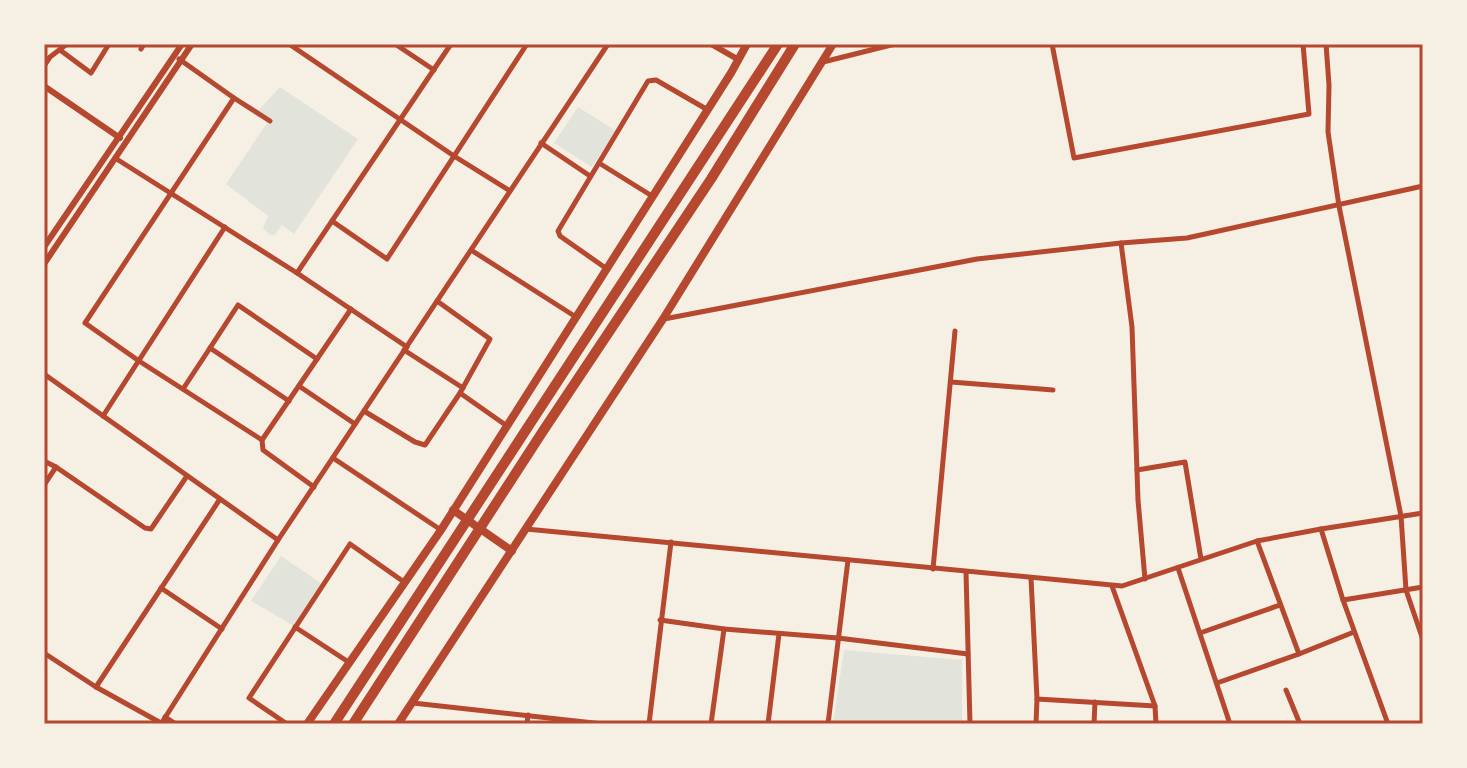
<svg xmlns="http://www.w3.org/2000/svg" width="1467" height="768" font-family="'Roboto Condensed',sans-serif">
<rect width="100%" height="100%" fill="#f6efe4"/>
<g fill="#e2e4dc">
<path d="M280,87l78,52 -64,95 -12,-9 -7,10h-5l-7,-7 5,-12 -42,-32 41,-61 -9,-12z"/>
<path d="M578,107l38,24 -24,36 -38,-24z"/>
<path d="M281,556l41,28 -28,42 -43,-25z"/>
<path d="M844,650l118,10v64h-129z"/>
</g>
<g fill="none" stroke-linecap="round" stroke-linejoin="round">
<g stroke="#b5482f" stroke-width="5">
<path d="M289,44l165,112 56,35"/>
<path d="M395,44l39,26"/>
<path d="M1052,44l22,114 235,-44 -6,-70"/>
<path d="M1326,44l3,41 -1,47 11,74 62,310 5,74 17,50"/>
<path d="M141,49l3,-5"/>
<path d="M60,50l31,23 18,-29"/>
<path d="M179,59l55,39 -149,225 54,38 123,79 89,-131"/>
<path d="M823,62l72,-18"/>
<path d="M44,66l6,-9 17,-13"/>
<path d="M234,98l36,23"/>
<path d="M541,143l49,33"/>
<path d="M115,158l182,115 154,-229"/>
<path d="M599,163l53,33"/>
<path d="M332,221l55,38 140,-215"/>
<path d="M1121,243l11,84 6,173 7,79"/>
<path d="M471,250l105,67"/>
<path d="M607,269l-47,-33 -2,-5 90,-150 8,-1 52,30"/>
<path d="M297,273l110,74"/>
<path d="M664,319l313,-60 144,-16 66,-5 236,-52"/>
<path d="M404,350l59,38"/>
<path d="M44,374l234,166"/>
<path d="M951,382l102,8"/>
<path d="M299,386l56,38"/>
<path d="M183,389l27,-41"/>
<path d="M460,393l47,33"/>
<path d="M289,401l-79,-53 28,-43 79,54"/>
<path d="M364,411l51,31 10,3 35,-52 30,-54 -53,-38"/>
<path d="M103,416l122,-189"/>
<path d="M262,440l1,10 51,37"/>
<path d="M333,458l108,72"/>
<path d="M44,461l12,6 89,61 6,1 36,-53"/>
<path d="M1137,470l48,-8 16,97"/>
<path d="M44,485l12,-18"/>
<path d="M526,529l596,57 135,-45 64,-12 102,-16"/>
<path d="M1321,529l22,71 45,124"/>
<path d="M1257,541l42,113"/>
<path d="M1178,568l52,156"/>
<path d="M933,569l22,-238"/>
<path d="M966,572l4,152"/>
<path d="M1031,578l6,121 -1,25"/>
<path d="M1112,586l43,120 1,18"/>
<path d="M161,588l61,41"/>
<path d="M1343,600l80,-13"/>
<path d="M660,620l64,9 114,9 130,16"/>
<path d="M295,627l55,36"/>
<path d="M1200,633l80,-28"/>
<path d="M44,653l52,34 124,-188"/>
<path d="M1217,683l82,-29 55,-22"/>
<path d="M96,687l65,36"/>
<path d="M1286,690l14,34"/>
<path d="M1037,699l118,7"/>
<path d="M413,703l190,21"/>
<path d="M165,717l11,7"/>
<path d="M161,724l117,-184 330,-496"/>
<path d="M287,724l-38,-26 101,-154 54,38"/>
<path d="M527,724l1,-9"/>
<path d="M649,724l22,-182"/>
<path d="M711,724l13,-95"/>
<path d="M768,724l11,-90"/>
<path d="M828,724l20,-164"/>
<path d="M1094,724l1,-22"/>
</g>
<g stroke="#b5482f" stroke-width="6">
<path d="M711,44l28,16"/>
<path d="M44,86l76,52"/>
<path d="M44,247l138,-203"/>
<path d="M44,264l148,-220"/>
</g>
<g stroke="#b5482f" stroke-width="8">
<path d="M453,510l59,41"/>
<path d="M307,724l134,-194 290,-457 16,-29"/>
<path d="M398,724l265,-405 170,-275"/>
</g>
<g stroke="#b5482f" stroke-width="10">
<path d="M334,724l444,-680"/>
<path d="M353,724l190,-293 168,-252 84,-135"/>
</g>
</g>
<rect width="1467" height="768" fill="none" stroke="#f6efe4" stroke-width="92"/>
<rect x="46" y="46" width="1375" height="676" fill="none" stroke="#b5482f" stroke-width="3"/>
</svg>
